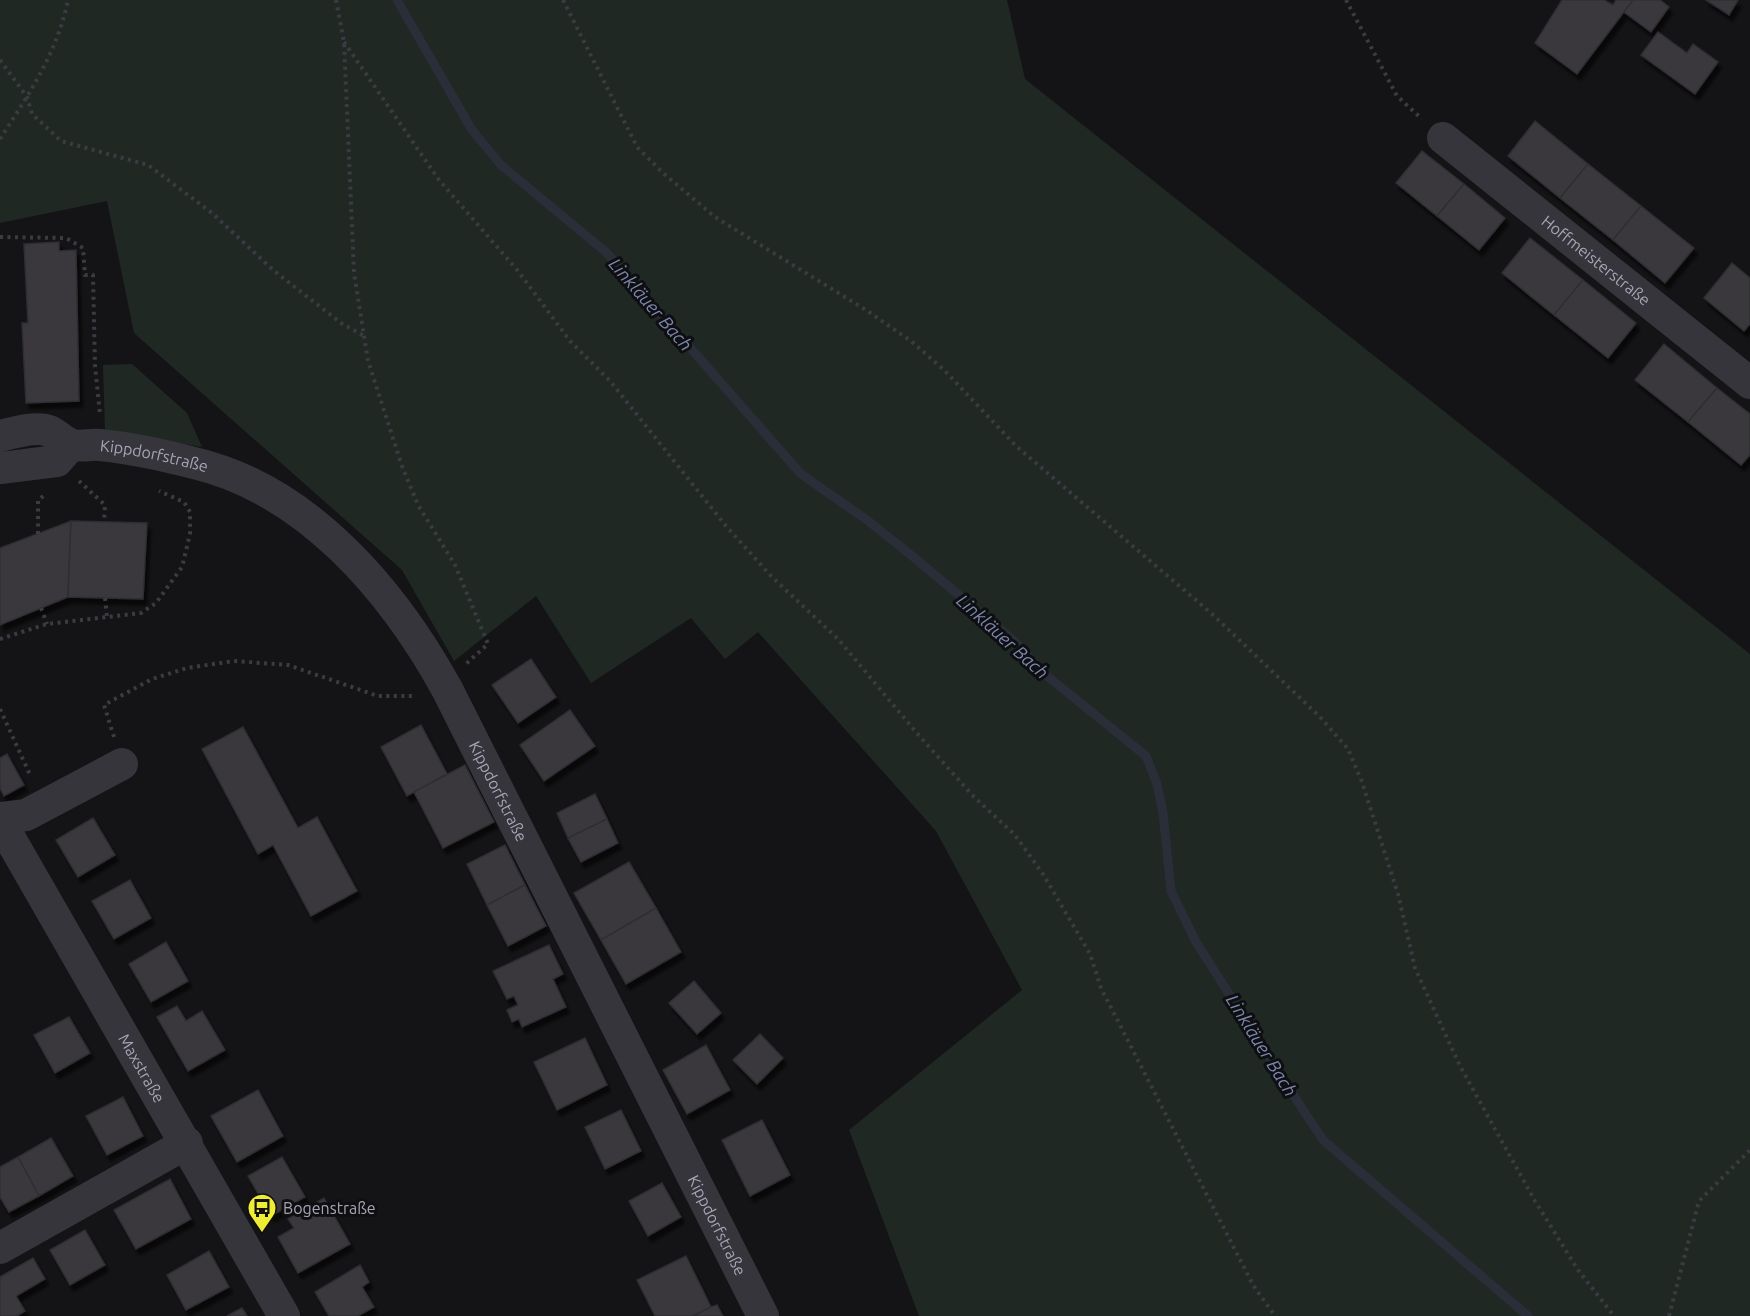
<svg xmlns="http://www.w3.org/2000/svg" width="1750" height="1316" font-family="Ubuntu,sans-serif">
<defs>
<filter id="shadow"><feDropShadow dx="3.5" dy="6" stdDeviation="1.5" flood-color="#0009"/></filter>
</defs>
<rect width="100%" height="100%" fill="#141416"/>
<g fill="#202824">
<path d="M0,0h1007l18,79 725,575v662h-831l-70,-186 173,-140 -86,-159 -178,-199 -33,27 -34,-41 -100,65 -55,-87 -82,65 -52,-91 -268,-237 -27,-132 -107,22z"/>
<path d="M132,364l55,49 15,34 -97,-17 -2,-65z"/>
</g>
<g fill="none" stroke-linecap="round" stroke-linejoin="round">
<path stroke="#2a2e39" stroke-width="9" d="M397,0l75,130 29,35 106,88 194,221 66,46 44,35 103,86 33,35 99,80 11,28 6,29 8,78 25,51 111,174 17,25 204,175"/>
</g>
<g fill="#3a393e" stroke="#2f2e32" stroke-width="1.5" filter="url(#shadow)">
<path d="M1562,0h42l9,5 3,-5h17l-56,74 -42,-31z"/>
<path d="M1633,0h27l9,7 -18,25 -27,-20z"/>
<path d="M1706,0h32l-9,15z"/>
<path d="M1658,32l29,21 6,-9 25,18 -23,32 -54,-39z"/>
<path d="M1535,121l53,43 -28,34 -52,-42z"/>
<path d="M1422,151l42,33 -27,32 -41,-33z"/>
<path d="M1588,164l53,42 -28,34 -53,-42z"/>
<path d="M1464,184l41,34 -26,32 -42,-34z"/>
<path d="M1641,206l53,42 -29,35 -52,-43z"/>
<path d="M1530,238l53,42 -29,35 -52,-42z"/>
<path d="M59,242v9l17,-1 3,151 -53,2 -4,-80h6l-4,-79z"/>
<path d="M1732,263l18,15v46l-6,7 -40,-33z"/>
<path d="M1583,280l53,43 -28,35 -54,-43z"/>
<path d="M1664,344l53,44 -29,34 -53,-42z"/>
<path d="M1717,388l33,26v41l-9,10 -53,-43z"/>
<path d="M71,521l-3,76 -68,28v-77z"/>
<path d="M71,521l76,2 -4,76 -75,-2z"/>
<path d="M531,659l25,38 -38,26 -26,-38z"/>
<path d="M570,710l25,36 -51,35 -24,-36z"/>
<path d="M421,725l26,49 -40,22 -26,-49z"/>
<path d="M243,727l55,101 19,-11 40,74 -46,25 -38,-71 -15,9 -56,-105z"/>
<path d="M7,754l17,31 -20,11 -4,-8v-30z"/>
<path d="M465,765l29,57 -51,26 -29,-56z"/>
<path d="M595,794l12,25 -39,19 -11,-25z"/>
<path d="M93,818l22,37 -37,22 -22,-37z"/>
<path d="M607,819l11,24 -37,19 -13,-24z"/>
<path d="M505,845l20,40 -38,20 -20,-41z"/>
<path d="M629,862l27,46 -55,32 -27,-47z"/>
<path d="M130,880l21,38 -37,21 -22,-38z"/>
<path d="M525,885l21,41 -38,20 -21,-41z"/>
<path d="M656,908l25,44 -55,32 -25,-44z"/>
<path d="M166,942l22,39 -37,21 -22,-38z"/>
<path d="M549,945l14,29 -10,5 13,28 -44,20 -3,-8 -7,3 -5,-12 11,-5 -4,-9 -7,3 -14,-28z"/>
<path d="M694,981l27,32 -24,21 -28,-31z"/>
<path d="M177,1006l9,15 16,-10 23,39 -37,21 -31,-54z"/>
<path d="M69,1017l21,36 -35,20 -21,-38z"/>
<path d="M760,1034l23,24 -26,26 -24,-24z"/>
<path d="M585,1038l22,47 -50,25 -23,-48z"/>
<path d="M706,1045l24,45 -43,24 -24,-44z"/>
<path d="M258,1090l25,46 -46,26 -26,-46z"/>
<path d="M123,1097l20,39 -36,19 -21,-39z"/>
<path d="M621,1110l20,41 -36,18 -20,-42z"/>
<path d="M762,1120l28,55 -40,21 -28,-56z"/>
<path d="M51,1138l22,38 -34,20 -21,-39z"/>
<path d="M18,1157l21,39 -30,16 -9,-15v-30z"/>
<path d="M282,1157l23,40 -34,19 -23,-40z"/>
<path d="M170,1179l21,40 -55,30 -22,-39z"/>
<path d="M662,1183l19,34 -33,19 -19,-35z"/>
<path d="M324,1198l26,46 -52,29 -20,-36 16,-9 -6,-9z"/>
<path d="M85,1230l20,35 -35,20 -20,-35z"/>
<path d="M209,1251l20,36 -43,23 -19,-35z"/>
<path d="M686,1256l25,51 -18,9h-38l-18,-36z"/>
<path d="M33,1258l12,21 -29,17 9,15 -8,5h-17v-39z"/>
<path d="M360,1265l9,17 -7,5 12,20 -16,9h-29l-14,-24z"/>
<path d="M717,1305l6,11h-30l18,-9z"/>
<path d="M242,1308l5,8h-20z"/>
</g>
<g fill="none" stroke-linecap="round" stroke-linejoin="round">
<g stroke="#3b3b42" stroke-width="4" stroke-dasharray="3 4.5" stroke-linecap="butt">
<path d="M336,0l8,42 10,231 14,88 34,105 16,39 37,60 33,79 -22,20"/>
<path d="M563,0l74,147 26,26 52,44 151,93 45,31 34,30 71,75 196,168 108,103 28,32 14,33 36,112 17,74 27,59 18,39 75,135 43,69 36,46"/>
<path d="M1346,0l51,96 25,23"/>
<path d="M344,42l95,138 79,91 52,70 40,40 116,145 45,50 68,64 76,91 59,66 41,38 28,39 47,80 11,34 152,297 22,31"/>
<path d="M0,60l27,37 5,17 29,27 87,24 64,48 61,57 68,53 23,13"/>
<path d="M0,139c29,-45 57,-86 68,-139"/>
<path d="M0,237l66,1 17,10 2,27h8l2,91 5,48"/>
<path d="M79,481l26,24 -1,17"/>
<path d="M38,534v-34l7,-5"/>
<path d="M105,598l2,19"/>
<path d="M41,608l6,16"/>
<path d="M0,639l47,-15 94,-11 15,-10 26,-36 8,-33v-22l-6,-10 -25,-11"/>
<path d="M0,709l31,68"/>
<path d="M114,737l-10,-32 48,-26 35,-11 47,-7 54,4 90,31h37"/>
<path d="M1669,1316l30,-115 51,-51"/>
</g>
<g stroke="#36353b" stroke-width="32">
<path id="s1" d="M1443,138l307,245"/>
<path id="s2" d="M0,436c12,-3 37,-10 49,-5 8,3 15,12 24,14 8,2 18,-1 27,0 31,3 63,10 94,18 114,27 199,128 253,226l316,627"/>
<path d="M0,468l57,-7 14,-16"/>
<path d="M0,818l26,-3 96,-51"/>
<path id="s3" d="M0,821l284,495"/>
<path d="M0,1248l187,-105"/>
</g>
</g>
<defs>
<g id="bus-pin" transform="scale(1.5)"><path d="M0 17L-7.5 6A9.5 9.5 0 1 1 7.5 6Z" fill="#eeed33" stroke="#0f0f11"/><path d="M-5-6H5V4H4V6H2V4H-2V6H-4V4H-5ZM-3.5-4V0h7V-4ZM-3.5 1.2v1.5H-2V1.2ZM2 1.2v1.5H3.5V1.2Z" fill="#111"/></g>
</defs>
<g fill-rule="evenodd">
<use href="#bus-pin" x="262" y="1208"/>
</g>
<g text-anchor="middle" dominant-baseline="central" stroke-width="6" stroke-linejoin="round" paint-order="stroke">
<g font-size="16" fill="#a6a6b6" stroke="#0f0f11">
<text stroke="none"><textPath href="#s1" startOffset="196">Hoffmeisterstraße</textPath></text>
<text stroke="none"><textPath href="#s2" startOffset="160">Kippdorfstraße</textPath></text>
<text stroke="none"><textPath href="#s2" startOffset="664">Kippdorfstraße</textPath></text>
<text stroke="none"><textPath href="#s3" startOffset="285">Maxstraße</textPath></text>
<text stroke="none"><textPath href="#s2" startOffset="1150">Kippdorfstraße</textPath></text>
</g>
<g font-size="16" fill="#a6a6b6" stroke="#0f0f11" text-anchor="start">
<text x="283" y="1208">Bogenstraße</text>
</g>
<g font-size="18" font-style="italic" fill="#7d88b0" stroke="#0f0f11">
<text transform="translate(651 304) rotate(49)">Linkläuer Bach</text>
<text transform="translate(1003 636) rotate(42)">Linkläuer Bach</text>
<text transform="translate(1262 1045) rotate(58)">Linkläuer Bach</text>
</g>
</g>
</svg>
